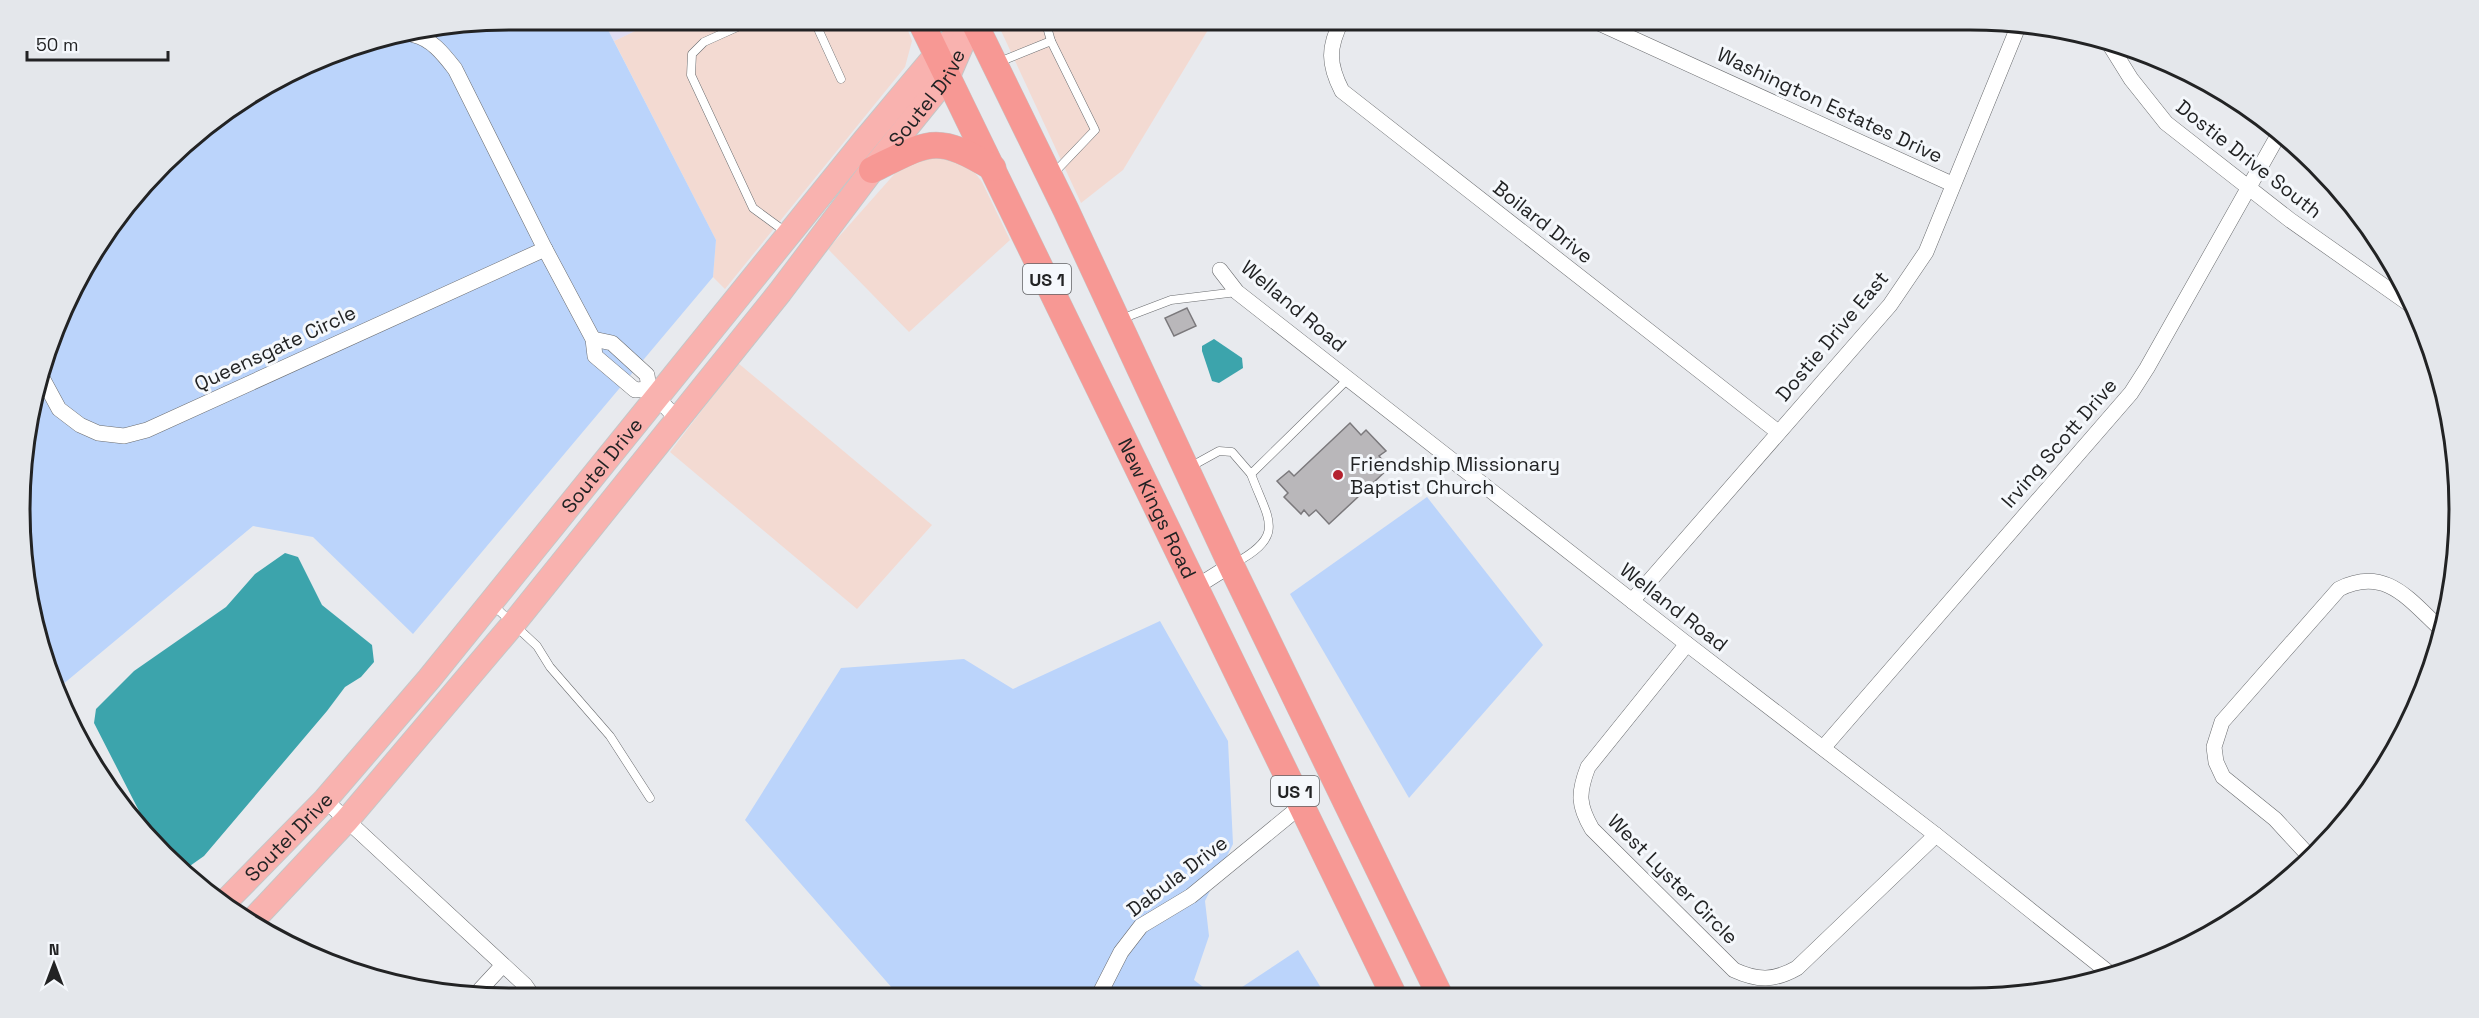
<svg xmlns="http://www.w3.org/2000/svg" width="2479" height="1018" font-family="'Space Grotesk',sans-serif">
<rect width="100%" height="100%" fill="#e8eaee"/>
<g fill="#f3dad2">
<path d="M658,20h246l8,21 -7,26 -180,222 -12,-12 3,-37 -102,-199z"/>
<path d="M996,20h218l-91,150 -42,33z"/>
<path d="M932,152l37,13 13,17 28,58 -101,92 -81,-83 70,-79z"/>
<path d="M738,363l194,162 -75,84 -187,-157z"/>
</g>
<path fill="#e1ddf3" d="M603,20h55l-44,21z"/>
<g fill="#bbd4fb">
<path d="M509,20h94l113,220 -3,37 -300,357 -100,-97 -60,-11 -191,159 -6,-9 -27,-72 -5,-159 22,-94 39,-86 102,-124 78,-56 86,-39z"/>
<path d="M1427,497l116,148 -134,153 -119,-204z"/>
<path d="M1160,621l68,120 5,103 -28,57 4,35 -15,44 22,17h-316l-155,-177 96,-152 123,-9 49,30z"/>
<path d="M1298,950l28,46 -99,1z"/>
</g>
<g fill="#3ca4ac">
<path d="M1214,339l28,19 1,10 -24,15 -7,-2 -10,-30v-5z"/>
<path d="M285,553l13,4 24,48 50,40 2,17 -13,15 -16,10 -18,24 -123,145 -17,12h-8l-21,-20 -64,-125 2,-14 38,-38 92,-64 29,-33z"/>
</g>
<g fill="#b9b7ba" stroke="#7b797c" stroke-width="1.5">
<path d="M1187,308l9,18 -22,10 -9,-18z"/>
<path d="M1350,423l11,12 5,-5 20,21 -7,5 10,12 -60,56 -13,-14 -7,6 -5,-6 -3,4 -17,-17 4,-4 -11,-12 12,-10 5,5z"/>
</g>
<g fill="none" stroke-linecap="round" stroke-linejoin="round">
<g stroke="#6a6c6f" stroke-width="9">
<g id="service">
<path d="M753,20l-49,22 -12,12 -1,21 62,133 34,25"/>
<path d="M814,20l27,59"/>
<path d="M1045,20l6,21 44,89 -42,44"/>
<path d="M999,62l52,-21"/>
<path d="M1121,319l50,-19 66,-8"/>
<path d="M1190,467l29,-16 13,1 19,22 97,-95"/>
<path d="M1235,563c52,-28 33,-43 16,-89"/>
<path d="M493,605l44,41 13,21 60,69 40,62"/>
</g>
</g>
<g stroke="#6a6c6f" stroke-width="16">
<g id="minor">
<path d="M1342,20c-14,27 -14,44 0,71l436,341"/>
<path d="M1592,20l360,164"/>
<path d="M414,35c18,4 30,20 41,34l90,180 48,90 2,17 40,34 14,-1"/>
<path d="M2108,42l23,37 35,44 124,97 125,88"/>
<path d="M1220,270l17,22 450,352 249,191 172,137"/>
<path d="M593,339l19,4 35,32 2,14 30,32"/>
<path d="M40,374l19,35 21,16 18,8 26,3 23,-6 398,-181"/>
<path d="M1196,587l35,-22"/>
<path d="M1632,601l258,-296 36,-53 92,-225"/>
<path d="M1687,644l-99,123c-10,26 -10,38 4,62l142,141c24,11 40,11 63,-2l139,-133"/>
<path d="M1823,748l308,-355 16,-25 133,-236"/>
<path d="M325,800l200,185 9,13"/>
<path d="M2310,857l-35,-38 -52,-42 -7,-15 -2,-15 8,-25 117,-133c47,-24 71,12 103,41"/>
<path d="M477,993l26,-28"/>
<path d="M1098,997l23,-45 20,-26 50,-30 111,-91"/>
</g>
</g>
<g stroke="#c6c6c6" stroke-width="26">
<g id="primary">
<path id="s1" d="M223,904l102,-104 104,-121 436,-539 72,-86 35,-34"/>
<path id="s2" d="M253,920l94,-100 167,-197 266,-331 92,-122 76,-94 20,-46"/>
</g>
</g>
<g stroke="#c6c6c6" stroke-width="27">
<g id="trunk">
<path id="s3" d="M920,20l474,976"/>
<path d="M973,20l93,190 165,355 209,431"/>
<path d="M872,170c57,-28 63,-37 121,-2"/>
</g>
</g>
<use href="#service" stroke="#fff" stroke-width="8"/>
<use href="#minor" stroke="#fff" stroke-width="15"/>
<use href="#primary" stroke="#f9b2af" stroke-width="24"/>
<use href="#trunk" stroke="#f79894" stroke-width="26"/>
</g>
<circle fill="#b4222f" stroke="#f5f8fc" stroke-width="2" cx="1338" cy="475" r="6"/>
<g text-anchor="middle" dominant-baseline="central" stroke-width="6" stroke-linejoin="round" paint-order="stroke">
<g fill="#f5f8fc" stroke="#616365" stroke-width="1.5">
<rect x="1023" y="264" width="48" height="30" rx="4.5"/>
<rect x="1271" y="776" width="48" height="30" rx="4.5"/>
</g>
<g font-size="18" font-weight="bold" fill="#222324">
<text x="1047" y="279">US 1</text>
<text x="1295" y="791">US 1</text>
</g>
<g font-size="20" fill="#222324" stroke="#f5f8fc">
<text stroke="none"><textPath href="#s2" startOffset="1064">Soutel Drive</textPath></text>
<text transform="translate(1830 105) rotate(25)">Washington Estates Drive</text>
<text transform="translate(2249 159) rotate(38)">Dostie Drive South</text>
<text transform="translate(1543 222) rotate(38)">Boilard Drive</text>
<text transform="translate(1294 306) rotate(40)">Welland Road</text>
<text transform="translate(1832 336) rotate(-50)">Dostie Drive East</text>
<text transform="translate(275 348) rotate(-25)">Queensgate Circle</text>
<text transform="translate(2059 443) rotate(-49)">Irving Scott Drive</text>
<text stroke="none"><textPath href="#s1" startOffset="580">Soutel Drive</textPath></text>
<text stroke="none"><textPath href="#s3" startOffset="543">New Kings Road</textPath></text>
<text transform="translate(1674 607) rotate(38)">Welland Road</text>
<text stroke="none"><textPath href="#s1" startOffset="94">Soutel Drive</textPath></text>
<text transform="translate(1177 876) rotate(-37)">Dabula Drive</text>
<text transform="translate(1673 879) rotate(45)">West Lyster Circle</text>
</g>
<g font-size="20" fill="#222324" stroke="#f5f8fc" text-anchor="start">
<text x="1350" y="464">Friendship Missionary<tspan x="1350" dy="23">Baptist Church</tspan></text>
</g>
</g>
<path d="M0 0H2479V1018H0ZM509 30H1970A479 479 0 0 1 2449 509V509A479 479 0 0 1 1970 988H509A479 479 0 0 1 30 509V509A479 479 0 0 1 509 30Z" fill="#e4e7eb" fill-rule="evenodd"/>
<path fill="none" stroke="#222324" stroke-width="3" d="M509 30H1970A479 479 0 0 1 2449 509V509A479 479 0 0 1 1970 988H509A479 479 0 0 1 30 509V509A479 479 0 0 1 509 30Z"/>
<g transform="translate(54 964)" stroke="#f5f8fc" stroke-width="4.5" paint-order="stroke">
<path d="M0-4.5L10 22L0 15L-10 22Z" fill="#222324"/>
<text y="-9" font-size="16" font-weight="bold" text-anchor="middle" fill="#222324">N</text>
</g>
<path d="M27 51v9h141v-9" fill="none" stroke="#222324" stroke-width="3"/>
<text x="36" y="51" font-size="18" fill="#222324" stroke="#f5f8fc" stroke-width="4.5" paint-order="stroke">50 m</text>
</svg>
